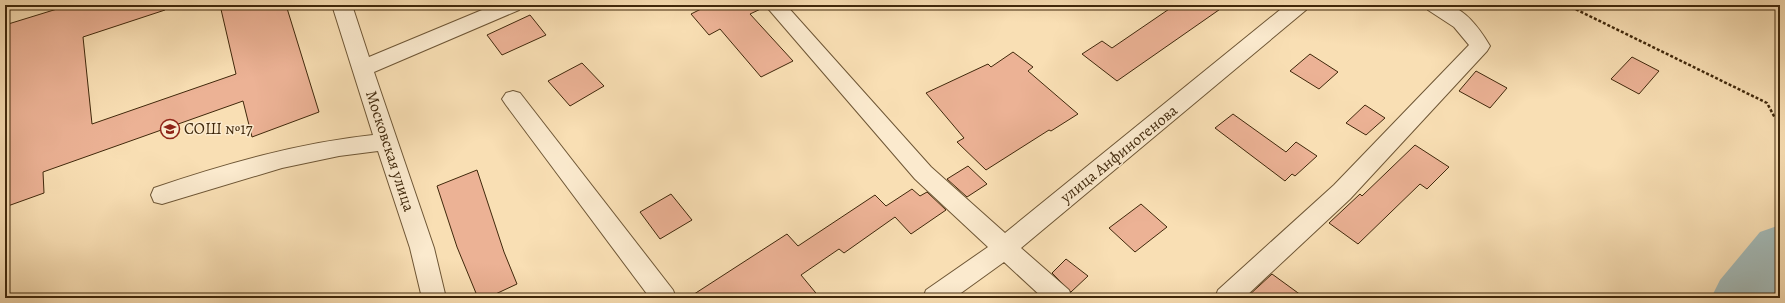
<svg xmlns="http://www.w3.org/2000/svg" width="1785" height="303" font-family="Alegreya,serif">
<rect width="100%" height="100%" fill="#f9dfb4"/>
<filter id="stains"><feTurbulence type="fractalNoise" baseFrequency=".005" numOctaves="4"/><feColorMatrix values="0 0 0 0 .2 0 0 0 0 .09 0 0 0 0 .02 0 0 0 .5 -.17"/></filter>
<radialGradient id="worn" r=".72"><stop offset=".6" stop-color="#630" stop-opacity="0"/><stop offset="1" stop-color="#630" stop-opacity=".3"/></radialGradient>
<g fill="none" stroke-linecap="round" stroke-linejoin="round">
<path fill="#a3bab8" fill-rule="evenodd" d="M1780,225v68l-4,5h-65l9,-18 40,-48z"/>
</g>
<g fill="#ecb295" stroke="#40280b">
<path d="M70,5h94l1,5 -82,27 9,87 144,-50 -16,-69h66l33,107 -67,25 -9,-36 -200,71 1,21 -39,14v-182z"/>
<path d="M700,5h64l1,2 -15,7 43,47 -32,16 -41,-48 -11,6 -18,-21 12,-6z"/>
<path d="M1175,5h51l-109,76 -35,-27 20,-13 10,7z"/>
<path d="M530,15l16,20 -44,20 -15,-20z"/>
<path d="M1013,52l20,15 -5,4 50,43 -27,17 -2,-1 -63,40 -29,-28 7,-4 -38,-45 62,-29 3,3z"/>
<path d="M1310,54l28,18 -19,17 -29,-18z"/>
<path d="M1632,57l27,14 -20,23 -28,-15z"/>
<path d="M582,63l22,23 -34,20 -22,-25z"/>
<path d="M1476,71l31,17 -17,20 -31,-17z"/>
<path d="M1365,105l20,13 -19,17 -20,-12z"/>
<path d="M1233,114l53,38 10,-10 21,14 -22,20 -3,-2 -7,7 -70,-53z"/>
<path d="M1415,145l34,22 -22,22 -7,-5 -62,60 -29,-21 31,-29 2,2z"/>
<path d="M968,166l19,18 -20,13 -20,-18z"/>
<path d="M477,170l27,82 13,32 -30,14h-9l-21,-51 -20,-61z"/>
<path d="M912,189l8,7 7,-4 19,18 -35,24 -16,-17 -51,36 -5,-4 -38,26 19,23h-132l99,-64 11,12 77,-51 11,11z"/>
<path d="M671,194l21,26 -32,19 -20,-27z"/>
<path d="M1141,204l26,23 -32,25 -26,-24z"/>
<path d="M1066,259l22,17 -17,16 -19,-19z"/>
<path d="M1272,274l33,24h-59z"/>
</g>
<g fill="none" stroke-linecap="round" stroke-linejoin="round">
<g stroke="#6e5635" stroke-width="2">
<g id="minor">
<path d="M332,5h20l17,52 125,-52h28l-3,5 -145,62 60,176 12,50h-24l-12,-50 -32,-97 -39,5 -57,12 -120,36 -8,-2 -3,-7 3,-7c71,-24 144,-45 219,-53z"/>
<path d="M765,5h21l145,162 74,66 281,-228h23l-3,5 -285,238 48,42 3,8h-29l-39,-36 -50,36h-31l3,-8 62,-43 -73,-68z"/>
<path d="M1425,5c8,0 19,-2 26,1 17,6 30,25 39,40l-3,5 -137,148 -106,99h-29l3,-8 116,-105 135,-140 -15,-18 -26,-17z"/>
<path d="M513,91l7,2 153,197 3,8h-26l-144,-193 -4,-6 4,-6z"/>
</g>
</g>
<path stroke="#40280b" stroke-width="2.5" stroke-dasharray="3 2" stroke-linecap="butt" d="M1567,5l200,98 8,15 5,3"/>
<use href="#minor" fill="#fbeace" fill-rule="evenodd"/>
</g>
<defs>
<g id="school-ring" transform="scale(1)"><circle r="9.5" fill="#fbeace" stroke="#8f2418" stroke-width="1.5"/><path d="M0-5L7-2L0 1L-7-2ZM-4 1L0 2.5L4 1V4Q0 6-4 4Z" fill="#8f2418"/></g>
</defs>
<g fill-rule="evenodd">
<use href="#school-ring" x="170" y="129"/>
</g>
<g text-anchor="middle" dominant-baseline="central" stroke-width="3" stroke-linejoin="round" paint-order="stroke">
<g font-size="16" fill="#40280b" stroke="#fbeace" text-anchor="start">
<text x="184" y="129">СОШ №17</text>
</g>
<g font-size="16" fill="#40280b" stroke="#fbeace">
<text transform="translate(390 151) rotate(72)">Московская улица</text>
<text transform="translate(1119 154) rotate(-39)">улица Анфиногенова</text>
</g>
</g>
<rect width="1785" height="303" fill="none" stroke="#f9dfb4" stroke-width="20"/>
<rect x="6" y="6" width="1773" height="291" fill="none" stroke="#40280b" stroke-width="2"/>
<rect x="10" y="10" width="1765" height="283" fill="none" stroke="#40280b"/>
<rect width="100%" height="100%" filter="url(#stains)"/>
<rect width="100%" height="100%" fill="url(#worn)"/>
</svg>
